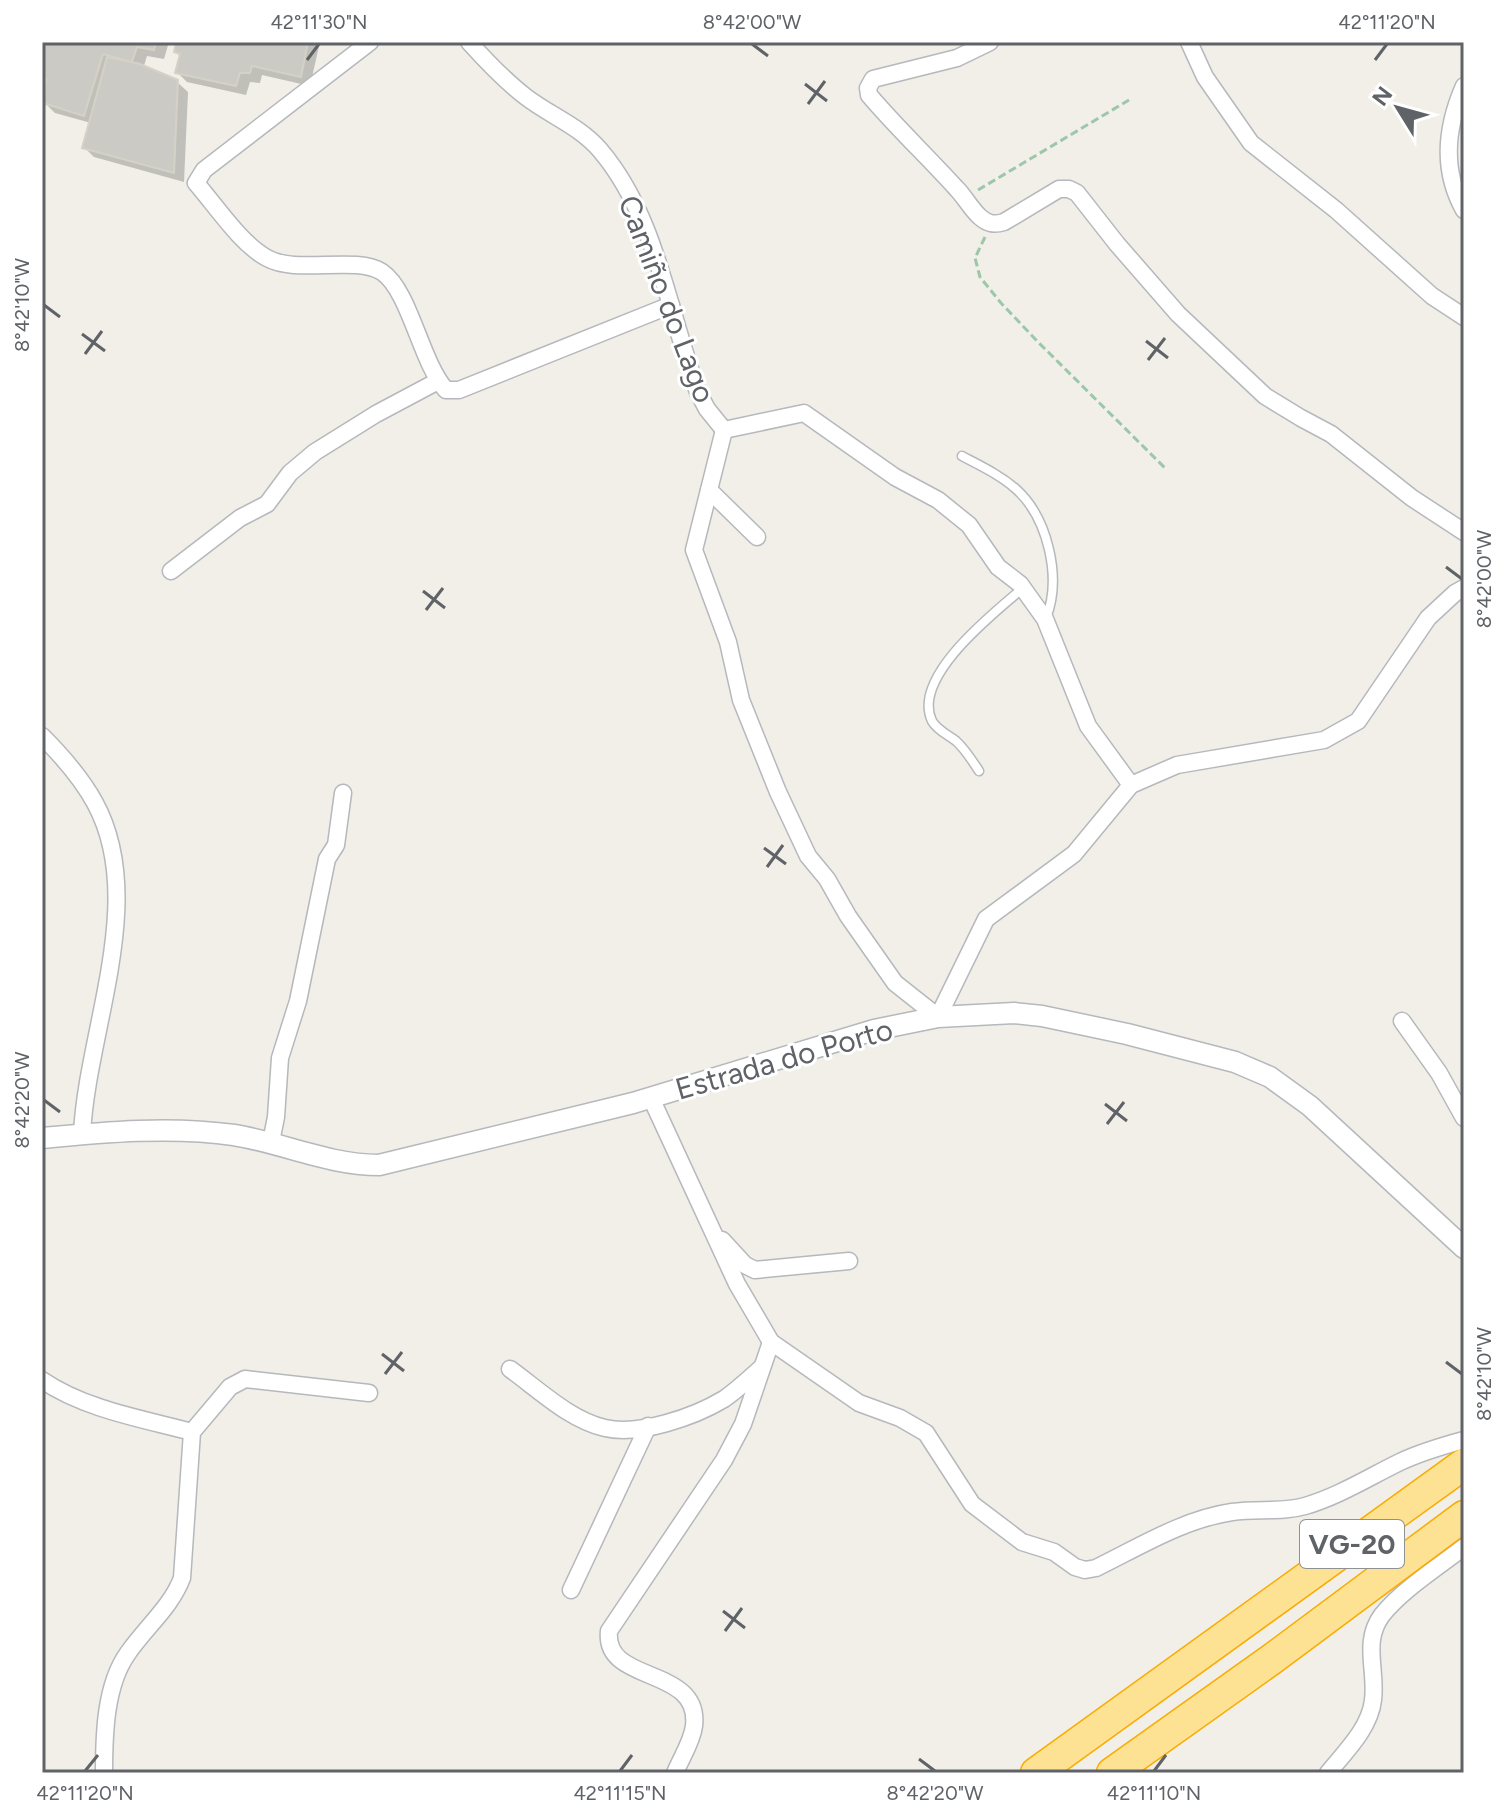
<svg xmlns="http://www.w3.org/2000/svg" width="1506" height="1815" font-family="Figtree,sans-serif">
<rect width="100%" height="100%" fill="#f1efe8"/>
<g fill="#0003">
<path d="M42,42h127l-5,17 -17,-3 -4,13 34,13 11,10 -4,90 -90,-25 -10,-10 7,-24 -36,-10 -9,-9 -2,5 -2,-1z"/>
<path d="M178,42h142l-10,44 -48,-11 -2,8 -10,-1 -4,13 -59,-13 -10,-10 4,-14 -5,-6z"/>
</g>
<g fill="#cccac5" stroke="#d6d1c6" stroke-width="2">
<path d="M42,42h114l-2,8 -17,-3 -5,15 -29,-8 -19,62 -41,-13 3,-24 -4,-1z"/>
<path d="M176,42h132l-7,35 -49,-11 -2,7h-10l-4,13 -61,-13 5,-19 -6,-2z"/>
<path d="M107,57l33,7 38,16 -4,93 -92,-25z"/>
</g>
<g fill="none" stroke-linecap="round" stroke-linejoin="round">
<g stroke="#b5b8bc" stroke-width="11">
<g id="service">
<path d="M962,456c19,10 38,19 54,33 32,29 46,89 30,129"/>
<path d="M979,771c-7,-11 -14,-22 -23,-30 -8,-6 -19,-11 -24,-20 -21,-44 62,-108 91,-133"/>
</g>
</g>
<g stroke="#b5b8bc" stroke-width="19">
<g id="minor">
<path d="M370,42l-166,128 -8,13c20,23 45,61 71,75 30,17 88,-3 115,14 28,19 39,91 64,118h13l212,-85"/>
<path d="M469,42c18,20 36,39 57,55 25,19 53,29 74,53 57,67 68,162 98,242l9,17 17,21"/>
<path d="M990,42l-33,16 -84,21 -5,9 1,7c28,33 58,61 87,93 9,9 15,21 24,29 8,7 14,8 24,5l55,-33h10l8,4 40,51 61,70 87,82 36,22 30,16 81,64 52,34"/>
<path d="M1189,42l16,35 46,66 85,67 96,86 32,21"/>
<path d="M1464,86c-18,41 -23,83 0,124"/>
<path d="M724,430l-30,120 34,92 13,58 37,92 30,64 19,23 21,37 47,67 43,34 48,-98 88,-65 57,-69 46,-20 147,-25 34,-19 70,-103 27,-25 9,-5"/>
<path d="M724,430l80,-17 91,64 43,23 31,25 29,42 22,17 25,35 43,107 43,59"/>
<path d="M709,490l48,47"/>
<path d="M171,571l69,-53 27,-14 23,-31 25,-21 61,-38 62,-33"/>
<path d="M42,736c19,19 40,43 53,67 53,97 -8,227 -13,331"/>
<path d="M1402,1021l37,52 25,45"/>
<path d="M651,1098l86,186 34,58 88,61 41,15 26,15 46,71 50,38 32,10 21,15 10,3 11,-2c43,-21 88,-49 136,-56 25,-4 49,1 73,-6 34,-10 64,-29 95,-44 21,-10 42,-16 64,-22"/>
<path d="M271,1142l5,-25 4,-59 18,-57 29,-142 9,-14 7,-52"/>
<path d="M722,1240l23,25 10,5 94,-9"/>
<path d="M510,1369c29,21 60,51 95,59 34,8 89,-11 119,-29 13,-9 26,-21 38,-32"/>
<path d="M42,1380c42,29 101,39 150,52"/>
<path d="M571,1590l77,-164"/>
<path d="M104,1773c0,-38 1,-88 24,-120 18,-26 43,-46 54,-75l10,-146 38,-45 15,-8 124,14"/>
<path d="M675,1773c6,-15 17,-31 19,-47 7,-61 -91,-41 -85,-95l115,-171 19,-36 28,-82"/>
<path d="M1328,1773c17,-21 42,-45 45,-73 4,-30 -11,-58 9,-85 20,-25 56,-48 82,-68"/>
</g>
</g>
<g stroke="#b5b8bc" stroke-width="23">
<path id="tertiary" d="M42,1138c63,-6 129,-12 192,-3 49,8 95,30 145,30l254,-62 241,-73 64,-13 76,-4 28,3 85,18 108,28 35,15 40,29 154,142"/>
</g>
<g stroke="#f9ab00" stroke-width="33">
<g id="motorway">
<path d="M1036,1773l428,-309"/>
<path d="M1112,1773l160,-114 192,-143"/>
</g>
</g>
<g stroke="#9cc7a9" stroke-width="3" stroke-dasharray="8 4" stroke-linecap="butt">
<path d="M978,190l151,-90"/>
<path d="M985,237l-10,21 5,19 21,26 38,40 128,127"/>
</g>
<use href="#service" stroke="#fff" stroke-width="8"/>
<use href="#minor" stroke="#fff" stroke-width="16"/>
<use href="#tertiary" stroke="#fff" stroke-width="20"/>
<use href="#motorway" stroke="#fde293" stroke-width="30"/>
</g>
<path fill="none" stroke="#5f6368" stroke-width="3" d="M752,44l16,12M307,60l12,-16M1375,60l12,-16M805,84l22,17M808,104l17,-23M44,305l16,12M82,334l23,17M1146,341l22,17M85,354l17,-23M1148,360l17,-22M1446,567l16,12M423,591l22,17M426,610l17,-22M764,848l22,16M767,867l16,-22M44,1100l16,12M1105,1104l22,17M1107,1124l17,-22M382,1354l22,17M1446,1362l16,12M385,1374l17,-22M723,1611l22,17M725,1631l17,-23M919,1759l16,12M85,1771l13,-16M620,1771l12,-16M1154,1771l12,-16"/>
<g text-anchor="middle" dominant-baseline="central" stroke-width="6" stroke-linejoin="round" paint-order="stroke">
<rect fill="#fff" stroke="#8f9295" stroke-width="2" x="1300" y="1520" width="104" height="48" rx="6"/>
<g font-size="28" font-weight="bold" fill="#5f6368">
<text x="1352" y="1544">VG-20</text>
</g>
<g font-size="30" fill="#5f6368" stroke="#fff">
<text transform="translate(667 299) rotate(69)">Camiño do Lago</text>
<text transform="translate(784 1059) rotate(-16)">Estrada do Porto</text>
</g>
</g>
<rect width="1506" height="1815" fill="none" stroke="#ffffff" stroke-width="88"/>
<g transform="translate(1398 108) rotate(307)" stroke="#ffffff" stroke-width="6" paint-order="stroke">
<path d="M0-6L14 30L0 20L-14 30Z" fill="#5f6368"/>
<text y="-12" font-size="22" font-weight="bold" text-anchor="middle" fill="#5f6368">N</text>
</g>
<rect x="44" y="44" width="1418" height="1727" fill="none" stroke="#5f6368" stroke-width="3"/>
<g font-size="20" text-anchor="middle" fill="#5f6368">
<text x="319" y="29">42°11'30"N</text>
<text x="752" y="29">8°42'00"W</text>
<text x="1387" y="29">42°11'20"N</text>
<text transform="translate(22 305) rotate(-90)" y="7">8°42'10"W</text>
<text transform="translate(1484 579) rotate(-90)" y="7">8°42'00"W</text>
<text transform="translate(22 1100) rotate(-90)" y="7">8°42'20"W</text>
<text transform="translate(1484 1374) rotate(-90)" y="7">8°42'10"W</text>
<text x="85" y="1800">42°11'20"N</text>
<text x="620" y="1800">42°11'15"N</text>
<text x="935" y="1800">8°42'20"W</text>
<text x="1154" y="1800">42°11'10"N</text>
</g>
</svg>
